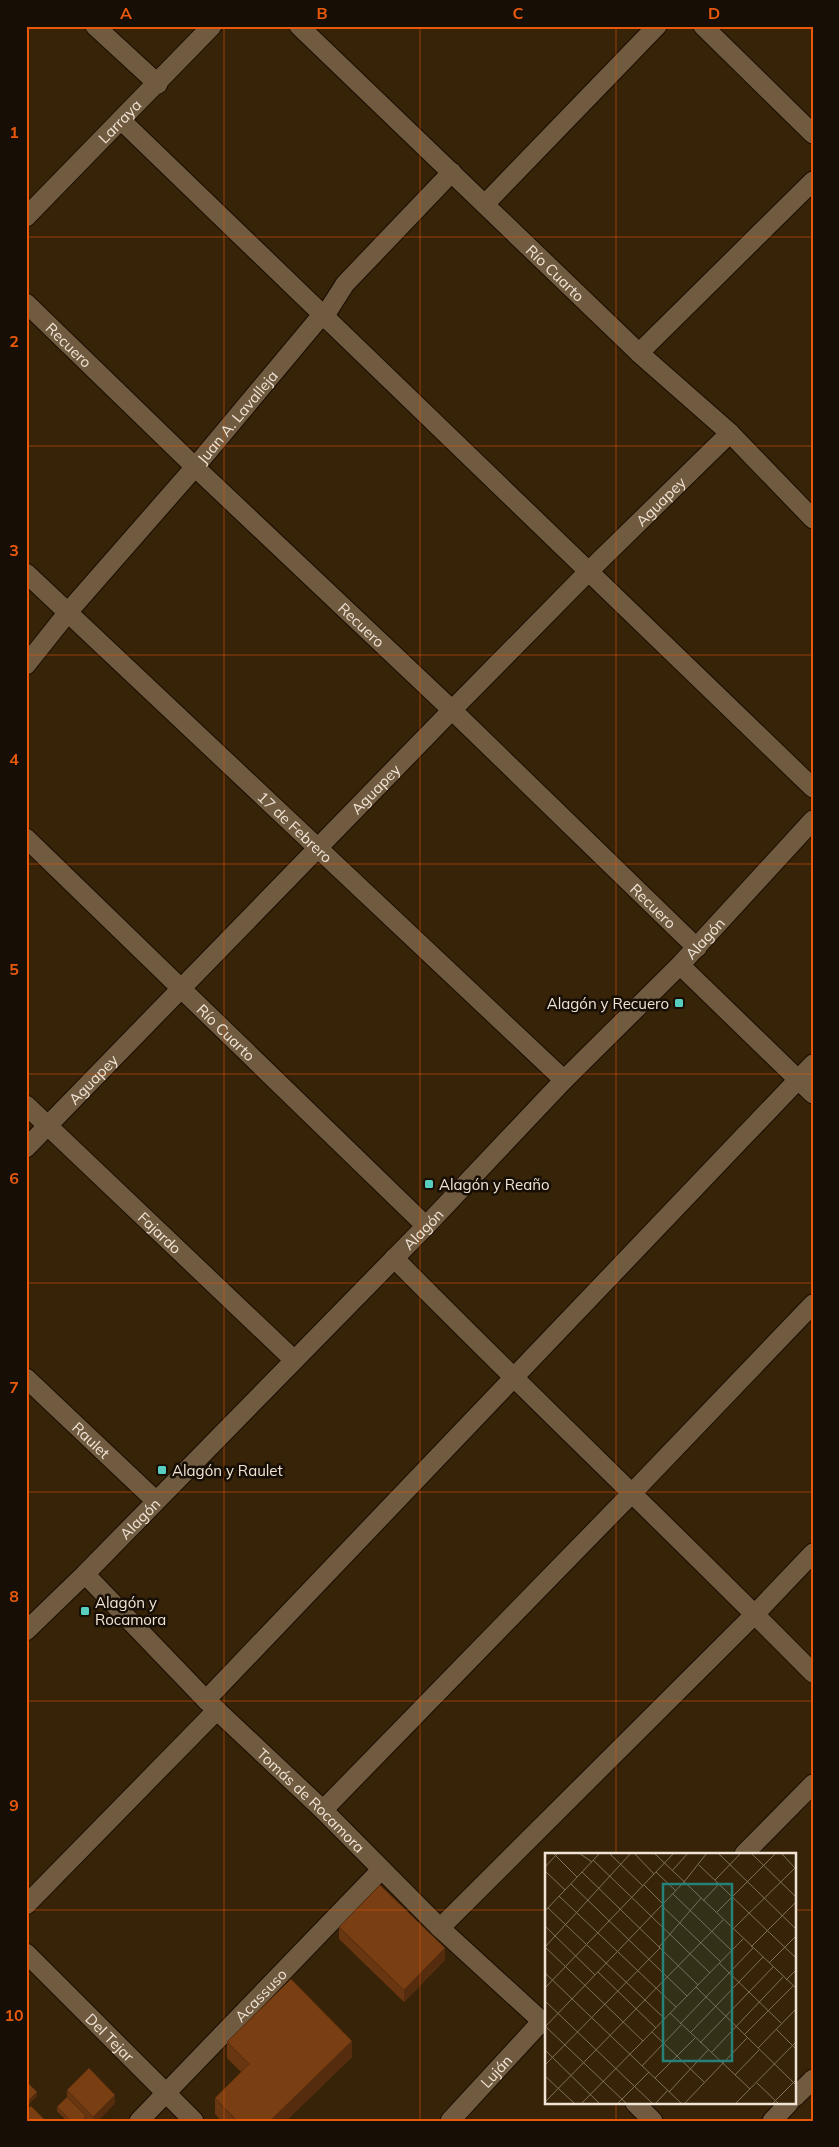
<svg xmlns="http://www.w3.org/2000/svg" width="839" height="2147" font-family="Mulish,sans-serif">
<rect width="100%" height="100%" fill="#362308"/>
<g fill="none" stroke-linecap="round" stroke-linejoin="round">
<g stroke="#1a0d00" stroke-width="21">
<g id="minor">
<path d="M95,26l63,58"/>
<path id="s1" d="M299,26l340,327 91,80 83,86"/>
<path d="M703,26l110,108"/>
<path d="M122,121l691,667"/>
<path d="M485,204l172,-178"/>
<path id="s2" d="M26,217l186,-191"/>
<path id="s3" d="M26,303l169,164 257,243 245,238"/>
<path d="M639,353l174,-172"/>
<path id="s4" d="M26,573l538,507"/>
<path id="s5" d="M26,665l43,-54 126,-144 121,-145 8,-5 21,-33 107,-112"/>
<path id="s6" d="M26,838l400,388"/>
<path d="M680,965l133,129"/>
<path id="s7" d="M26,1105l268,255"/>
<path id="s8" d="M26,1148l426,-438 136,-138 142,-139"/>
<path d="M394,1258c138,140 281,275 419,415"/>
<path id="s9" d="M26,1378l130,123"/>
<path id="s10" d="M85,1574l121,126 117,110 117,118 106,97"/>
<path id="s11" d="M26,1631l59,-57 341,-348 138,-146 116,-115 133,-145"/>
<path d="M206,1700l607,-636"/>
<path d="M323,1810l310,-318 180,-188"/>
<path d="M744,1854l69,-70"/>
<path d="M26,1905l191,-195"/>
<path d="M440,1928l315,-314 58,-61"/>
<path id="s12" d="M26,1953l168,168"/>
<path d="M795,2097l18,-18"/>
<path d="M635,2103l18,18"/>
<path id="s13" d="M139,2121l242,-251"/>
<path id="s14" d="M450,2121l92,-100"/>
<path d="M772,2121l17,-18"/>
</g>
</g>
<use href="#minor" stroke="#705b40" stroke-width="19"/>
</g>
<g fill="#683610">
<path d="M339,1927l106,33 -41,42 -65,-63z"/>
<path d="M227,2042l125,15 -66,64h-65l-6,-7v-16l26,-26 -14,-14z"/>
<path d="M26,2085l11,11 -9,9 -2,-2z"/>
<path d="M67,2090l48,13 -17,18h-9l-3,-3v3h-19l-10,-10v-4l10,-10z"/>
</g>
<g fill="#552c0d">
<path d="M445,1948v12l-41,42v-12z"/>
<path d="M352,2041v16l-66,64h-16z"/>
<path d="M37,2092v4l-9,9v-4z"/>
<path d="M115,2095v8l-17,18h-5v-4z"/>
</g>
<g fill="#793f13" stroke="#552c0d">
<path d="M380,1885l65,63 -41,42 -65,-63z"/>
<path d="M291,1979l61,62 -82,80h-33l-22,-23 34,-34 -22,-22z"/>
<path d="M89,2068l26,27 -22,22 -26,-27z"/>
<path d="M28,2083l9,9 -9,9 -2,-2v-14z"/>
<path d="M67,2097l19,19 -4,5h-11l-14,-14z"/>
<path d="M31,2106l15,15h-20v-10z"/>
</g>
<path fill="none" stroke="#e8590c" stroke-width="1" stroke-opacity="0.55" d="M224,26v2095M420,26v2095M616,26v1828M26,237h787M26,446h787M26,655h787M26,864h787M26,1074h787M26,1283h787M26,1492h787M26,1701h787M26,1910h520M795,1910h18M616,2103v18"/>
<g fill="#58cec0" stroke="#170f05" stroke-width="2">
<rect x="674" y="998" width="10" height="10" rx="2.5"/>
<rect x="424" y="1179" width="10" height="10" rx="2.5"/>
<rect x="157" y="1465" width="10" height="10" rx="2.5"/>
<rect x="80" y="1606" width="10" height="10" rx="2.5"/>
</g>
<g text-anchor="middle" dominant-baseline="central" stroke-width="5" stroke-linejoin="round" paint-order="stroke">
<g font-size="15" fill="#f1e4d5" stroke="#170f05">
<text stroke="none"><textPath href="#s2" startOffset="134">Larraya</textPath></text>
<text stroke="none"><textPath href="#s1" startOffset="356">Río Cuarto</textPath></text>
<text stroke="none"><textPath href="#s3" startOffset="60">Recuero</textPath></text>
<text stroke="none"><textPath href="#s5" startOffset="326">Juan A. Lavalleja</textPath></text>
<text stroke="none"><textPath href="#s8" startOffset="906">Aguapey</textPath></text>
<text stroke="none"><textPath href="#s3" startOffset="465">Recuero</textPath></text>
<text stroke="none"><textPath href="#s8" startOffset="501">Aguapey</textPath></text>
<text stroke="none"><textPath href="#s4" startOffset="370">17 de Febrero</textPath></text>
<text stroke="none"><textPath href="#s3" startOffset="870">Recuero</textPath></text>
<text stroke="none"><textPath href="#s11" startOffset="970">Alagón</textPath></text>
<text stroke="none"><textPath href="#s6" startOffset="279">Río Cuarto</textPath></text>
<text stroke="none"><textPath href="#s8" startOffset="96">Aguapey</textPath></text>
<text stroke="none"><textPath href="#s11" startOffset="565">Alagón</textPath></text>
<text stroke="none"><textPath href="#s7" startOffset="185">Fajardo</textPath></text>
<text stroke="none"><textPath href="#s9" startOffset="90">Raulet</textPath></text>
<text stroke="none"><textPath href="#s11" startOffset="160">Alagón</textPath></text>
<text stroke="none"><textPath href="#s10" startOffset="320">Tomás de Rocamora</textPath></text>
<text stroke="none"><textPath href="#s13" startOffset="175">Acassuso</textPath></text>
<text stroke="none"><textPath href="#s12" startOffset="119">Del Tejar</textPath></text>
<text stroke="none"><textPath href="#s14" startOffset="68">Luján</textPath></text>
</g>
<g font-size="15" fill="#f1e4d5" stroke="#170f05" text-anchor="start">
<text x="669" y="1003" text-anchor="end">Alagón y Recuero</text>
<text x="439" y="1184">Alagón y Reaño</text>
<text x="172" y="1470">Alagón y Raulet</text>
<text x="95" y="1602">Alagón y<tspan x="95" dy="17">Rocamora</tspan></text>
</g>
</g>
<g transform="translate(545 1853)">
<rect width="251" height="251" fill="#362308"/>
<path fill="none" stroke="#81705a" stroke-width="1" d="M8,0l24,24M34,0l13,9M64,0l34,33M89,0l20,21M109,0l143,136M173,0l79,77M206,0l46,45M236,0l16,17M48,7l117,113M154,12l98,94M0,14l13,-14M0,18l20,19M127,18l16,-18M37,19l116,113M111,19l20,19M170,27l26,-27M26,31l116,112M99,32l19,19M128,41l58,56M14,43l117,111M158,48l16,-17M117,53l59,56M3,55l117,111M0,58l55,-58M171,60l60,-60M0,73l50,49M188,76l64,-63M0,94l98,94M0,94l86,-94M114,94l42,-49M206,94l46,-46M174,110l62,60M224,110l28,-28M53,119l58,56M0,120l137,131M241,127l11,-11M151,134l101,99M0,135l129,-135M0,148l108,103M125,160l80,76M135,171l73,-76M0,173l82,78M0,174l139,-145 23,-29M231,176l21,21M107,179l52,50M145,180l73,-76M199,182l49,-49M155,190l73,-76M213,195l39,-40M0,197l55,54M166,200l72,-76M0,212l115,-117M97,213l39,-41M190,222l24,-25M0,223l30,28M110,225l40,-40M212,230l22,21M124,239l39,-42M0,249l178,-182M36,251l162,-165M72,251l32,-32M110,251l13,-14M139,251l63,-66M190,251l62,-63M227,251l25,-25"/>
<path fill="#268178" fill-opacity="0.15" stroke="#268178" stroke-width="2.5" d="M118,31h69v177h-69z"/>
<rect width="251" height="251" fill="none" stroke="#f1e4d5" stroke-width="2.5"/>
</g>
<rect width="839" height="2147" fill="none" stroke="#170f05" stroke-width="55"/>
<rect x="28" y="28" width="784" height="2092" fill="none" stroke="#e8590c" stroke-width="2"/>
<g font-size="16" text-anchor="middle" font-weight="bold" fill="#e8590c">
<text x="126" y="19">A</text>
<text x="322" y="19">B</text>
<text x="518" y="19">C</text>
<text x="714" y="19">D</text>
<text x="14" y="138">1</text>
<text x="14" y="347">2</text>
<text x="14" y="556">3</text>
<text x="14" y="765">4</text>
<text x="14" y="975">5</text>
<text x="14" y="1184">6</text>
<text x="14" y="1393">7</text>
<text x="14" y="1602">8</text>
<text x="14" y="1811">9</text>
<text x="14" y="2021">10</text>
</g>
</svg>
